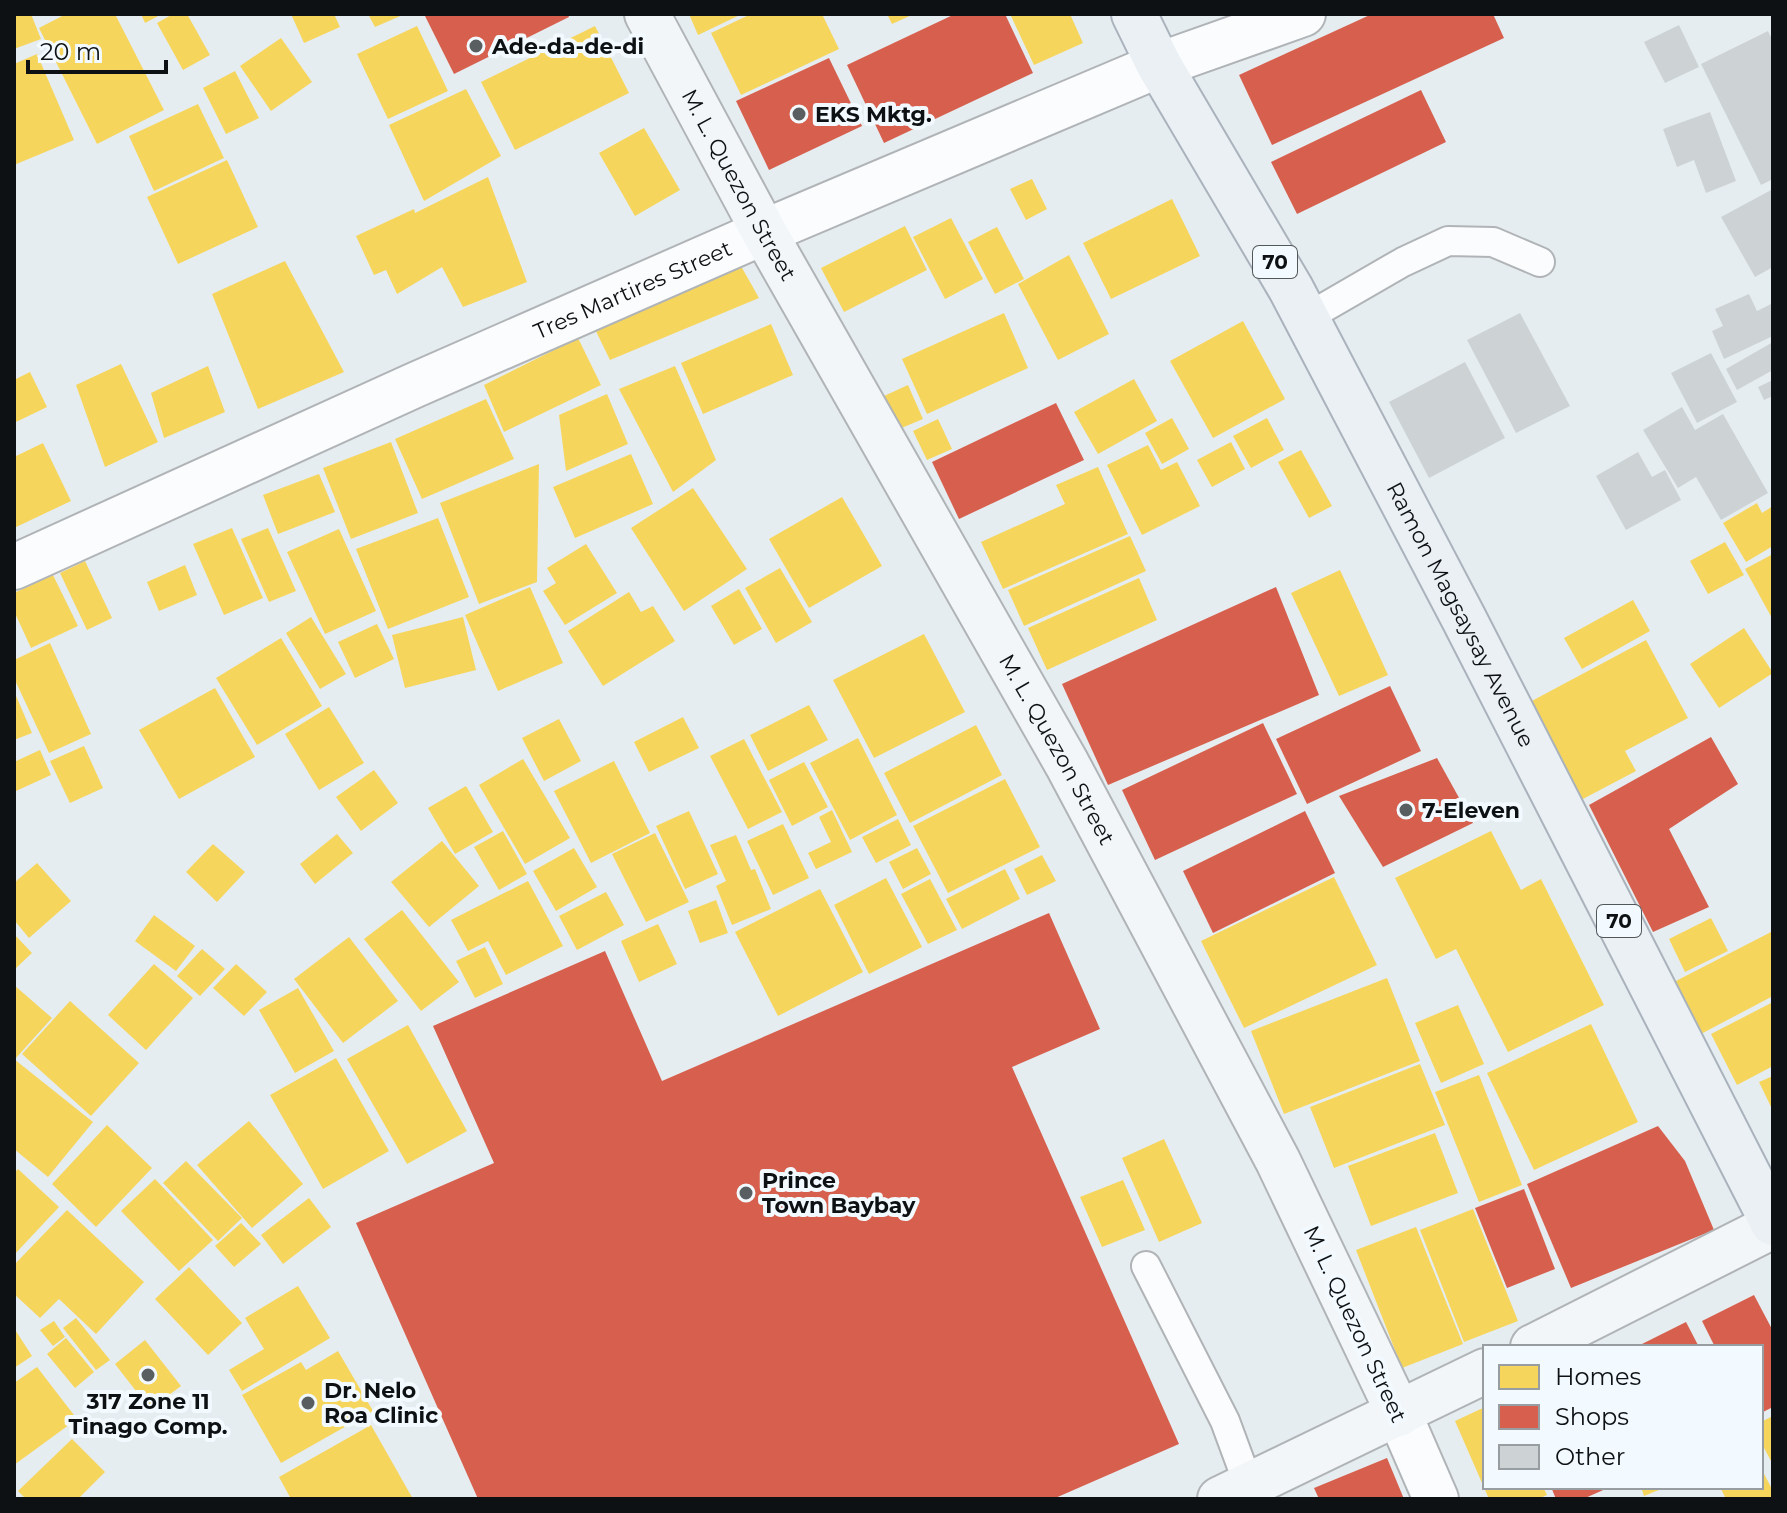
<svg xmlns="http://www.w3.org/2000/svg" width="1787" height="1513" font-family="Montserrat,sans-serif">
<rect width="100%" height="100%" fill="#e6edf1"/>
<g fill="#f6d55c">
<path d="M20,14h11l10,25 -27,10v-33z"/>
<path d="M66,14h49l49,96 -67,34 -58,-116z"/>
<path d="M141,14h21l-17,9z"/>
<path d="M173,14h14l23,41 -27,15 -26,-47z"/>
<path d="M291,14h43l6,13 -36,16z"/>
<path d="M368,14h37l-30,13z"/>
<path d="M689,14h53l-44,21z"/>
<path d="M751,14h71l17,35 -98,46 -30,-62z"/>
<path d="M887,14h27l-22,10z"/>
<path d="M1010,14h60l13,29 -49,22z"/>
<path d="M417,26l31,65 -60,28 -31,-65z"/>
<path d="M595,26l34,67 -114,57 -34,-68z"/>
<path d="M281,38l31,44 -41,29 -31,-45z"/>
<path d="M37,54l37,86 -60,25v-101z"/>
<path d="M235,71l24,47 -33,16 -23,-46z"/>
<path d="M466,89l35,67 -77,45 -35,-76z"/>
<path d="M198,104l26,54 -70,33 -25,-55z"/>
<path d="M644,128l36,62 -45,26 -36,-63z"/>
<path d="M227,160l31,67 -80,37 -31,-67z"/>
<path d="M488,177l39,105 -64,25 -21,-40 -45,27 -11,-24 -12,5 -18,-39 58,-27 1,4z"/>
<path d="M1032,179l15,30 -21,11 -16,-31z"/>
<path d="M1172,199l28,57 -89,43 -28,-56z"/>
<path d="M951,218l32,61 -38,20 -32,-62z"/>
<path d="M905,226l22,44 -83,42 -23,-44z"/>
<path d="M997,227l27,52 -29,15 -27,-52z"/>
<path d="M1069,255l40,79 -51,26 -40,-76z"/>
<path d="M737,259l22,39 -149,62 -19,-39z"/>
<path d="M285,261l59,111 -86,37 -46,-115z"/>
<path d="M1004,313l24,55 -101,46 -25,-55z"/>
<path d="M1243,321l42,78 -72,39 -43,-77z"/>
<path d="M771,324l22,51 -90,39 -22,-51z"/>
<path d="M578,338l23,47 -97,47 -20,-47z"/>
<path d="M121,364l37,78 -53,25 -29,-82z"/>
<path d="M208,366l17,46 -61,26 -13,-45z"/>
<path d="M675,366l41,94 -43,32 -54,-103z"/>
<path d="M30,372l17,35 -31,15 -2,-42z"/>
<path d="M1134,379l23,42 -59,33 -24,-42z"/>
<path d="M908,385l15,34 -24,10 -15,-33z"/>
<path d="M607,394l21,50 -62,27 -7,-56z"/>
<path d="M486,399l28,60 -92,40 -27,-60z"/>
<path d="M1172,418l17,31 -27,15 -17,-31z"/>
<path d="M1267,418l17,32 -33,18 -18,-32z"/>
<path d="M938,419l14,30 -25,11 -14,-29z"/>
<path d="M391,442l27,71 -67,26 -28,-71z"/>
<path d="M1231,442l14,27 -33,18 -15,-27z"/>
<path d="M43,443l28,58 -57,27v-71z"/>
<path d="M1148,445l13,25 16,-8 23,44 -58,29 -35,-70z"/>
<path d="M1301,450l31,56 -23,12 -31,-56z"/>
<path d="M631,454l22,50 -78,34 -22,-51z"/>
<path d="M539,464l-2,118 -58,22 -39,-101z"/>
<path d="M1098,467l30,67 -125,55 -22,-47 84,-38 -9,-19z"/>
<path d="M319,474l16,38 -57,22 -15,-39z"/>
<path d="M693,488l54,81 -63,42 -53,-83z"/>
<path d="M842,497l40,69 -73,42 -40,-69z"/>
<path d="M1757,503l5,10 11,-7v40l-27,16 -23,-39z"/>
<path d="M438,518l31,79 -81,32 -32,-80z"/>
<path d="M232,528l31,70 -39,17 -31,-71z"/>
<path d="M268,528l28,63 -27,11 -28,-63z"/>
<path d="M339,529l37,82 -51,23 -38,-82z"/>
<path d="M1130,536l16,35 -122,55 -16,-36z"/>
<path d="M1725,542l19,33 -36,19 -18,-33z"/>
<path d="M586,544l31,49 -52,32 -22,-34 13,-8 -9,-15z"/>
<path d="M1773,554v66l-28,-51z"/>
<path d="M85,561l27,57 -25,12 -27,-57z"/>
<path d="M185,565l12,30 -38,16 -12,-29z"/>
<path d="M780,568l32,54 -36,21 -31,-55z"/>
<path d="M1340,570l48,105 -49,21 -48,-103z"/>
<path d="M53,575l25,51 -47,22 -17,-37v-18z"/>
<path d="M1139,578l18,42 -110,50 -19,-42z"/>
<path d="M530,587l33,76 -65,28 -33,-76z"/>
<path d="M739,589l23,40 -28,16 -23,-39z"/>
<path d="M629,592l12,20 12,-6 22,35 -72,45 -35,-55z"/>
<path d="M1633,600l17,31 -68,38 -18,-31z"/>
<path d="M311,617l35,57 -26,15 -34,-56z"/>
<path d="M463,617l13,53 -71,18 -13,-53z"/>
<path d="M377,624l17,35 -39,19 -17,-36z"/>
<path d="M1744,628l29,45 -54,35 -29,-44z"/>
<path d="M924,634l41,78 -91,46 -41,-78z"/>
<path d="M281,638l41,68 -65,39 -41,-67z"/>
<path d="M1646,640l42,78 -63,33 11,20 -55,29 -53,-97z"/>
<path d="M50,643l41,91 -42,19 -35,-75v-18z"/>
<path d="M215,688l40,69 -76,42 -40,-69z"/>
<path d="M14,691l18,42 -18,7z"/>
<path d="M809,705l19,35 -60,31 -18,-36z"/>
<path d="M329,707l35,56 -45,27 -34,-56z"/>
<path d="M683,717l16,31 -50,24 -15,-30z"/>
<path d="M559,719l22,42 -37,20 -22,-43z"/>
<path d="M976,725l26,50 -92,48 -26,-50z"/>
<path d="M858,738l39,77 -47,25 -40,-77z"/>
<path d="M744,739l38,73 -34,17 -38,-73z"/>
<path d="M84,746l19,42 -33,15 -20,-42z"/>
<path d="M40,750l11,25 -35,16 -2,-29z"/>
<path d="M523,759l47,79 -45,26 -46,-79z"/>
<path d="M614,761l36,72 -59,30 -37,-72z"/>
<path d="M804,762l24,45 -36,19 -23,-46z"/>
<path d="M374,770l24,33 -37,28 -25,-34z"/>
<path d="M1005,779l35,68 -92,46 -35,-67z"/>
<path d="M466,786l27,46 -38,22 -27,-46z"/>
<path d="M832,810l20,42 -36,17 -8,-16 23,-11 -12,-25z"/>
<path d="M689,811l29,63 -33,15 -29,-63z"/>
<path d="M898,819l13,26 -35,18 -14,-26z"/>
<path d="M783,824l26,54 -36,17 -26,-54z"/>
<path d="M503,831l24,43 -28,16 -25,-43z"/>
<path d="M1491,831l30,59 20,-11 63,126 -96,47 -52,-103 -20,10 -41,-81z"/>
<path d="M655,833l34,69 -43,20 -34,-68z"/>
<path d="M337,834l16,19 -38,31 -15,-20z"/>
<path d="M736,835l15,35 4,-1 16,40 -39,16 -16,-39 10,-5 -16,-36z"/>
<path d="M442,841l37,45 -50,41 -38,-45z"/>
<path d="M213,844l32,28 -28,30 -31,-30z"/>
<path d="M574,848l23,39 -41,24 -23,-40z"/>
<path d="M917,848l14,26 -28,15 -14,-27z"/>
<path d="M1042,855l14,26 -29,14 -13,-26z"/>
<path d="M37,863l34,38 -42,37 -15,-18v-37z"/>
<path d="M1005,869l15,30 -58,30 -16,-30z"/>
<path d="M1334,877l43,88 -133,63 -43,-87z"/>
<path d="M886,878l36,69 -53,27 -35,-69z"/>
<path d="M930,879l27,51 -29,14 -27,-50z"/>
<path d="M528,881l35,65 -57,29 -18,-34 -20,10 -17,-31z"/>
<path d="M820,889l43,83 -85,44 -43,-84z"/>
<path d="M606,892l18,33 -47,25 -18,-34z"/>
<path d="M716,900l12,33 -28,10 -12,-32z"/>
<path d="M402,910l57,72 -38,29 -57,-72z"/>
<path d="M154,915l41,31 -19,25 -41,-30z"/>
<path d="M1711,918l17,33 -43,21 -16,-33z"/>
<path d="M658,924l19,40 -38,18 -18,-41z"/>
<path d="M1773,931v65l-74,39 -27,-52z"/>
<path d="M14,934l18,19 -18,17z"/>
<path d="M349,937l49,64 -55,42 -49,-64z"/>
<path d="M485,947l18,37 -28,14 -19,-37z"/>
<path d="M202,949l23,20 -25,27 -23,-20z"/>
<path d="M154,964l39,34 -47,52 -38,-35z"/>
<path d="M236,964l31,28 -23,24 -31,-28z"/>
<path d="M1387,978l33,83 -136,53 -33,-83z"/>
<path d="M14,985l38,33 -36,40 -2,-2z"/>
<path d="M298,988l36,63 -39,22 -36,-63z"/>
<path d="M70,1001l69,62 -48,53 -69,-62z"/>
<path d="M1773,1002v64l-36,19 -26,-51z"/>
<path d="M1458,1005l26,59 -43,19 -26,-60z"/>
<path d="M1591,1024l47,98 -104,48 -47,-97z"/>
<path d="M408,1025l59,106 -60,33 -60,-105z"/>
<path d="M336,1058l53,93 -66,38 -53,-94z"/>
<path d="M14,1059l79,63 -45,55 -34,-28z"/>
<path d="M1420,1064l25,61 -111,43 -24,-61z"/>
<path d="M1479,1075l43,110 -43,17 -44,-110z"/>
<path d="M1773,1076v35l-14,-29z"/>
<path d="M249,1121l54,63 -51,44 -55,-63z"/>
<path d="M107,1125l45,43 -56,59 -44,-43z"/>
<path d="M1435,1133l23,60 -87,33 -23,-60z"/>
<path d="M1164,1139l38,84 -43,19 -37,-84z"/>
<path d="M186,1161l56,57 -24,23 -55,-58z"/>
<path d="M18,1169l41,38 -45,48v-82z"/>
<path d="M155,1179l58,61 -34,31 -58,-60z"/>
<path d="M1123,1180l22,50 -43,17 -22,-50z"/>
<path d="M309,1198l22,29 -48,37 -22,-29z"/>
<path d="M1473,1209l45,112 -54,21 -44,-112z"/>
<path d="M67,1210l77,72 -48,52 -37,-35 -19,19 -26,-24v-29z"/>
<path d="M241,1223l20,21 -27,23 -19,-21z"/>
<path d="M1416,1227l47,117 -61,24 -46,-118z"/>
<path d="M189,1267l53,56 -34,32 -53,-56z"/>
<path d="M298,1286l32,52 -88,53 -13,-21 35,-21 -19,-31z"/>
<path d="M76,1318l34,42 -14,10 -33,-42z"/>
<path d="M54,1321l11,16 -12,9 -13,-16z"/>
<path d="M14,1328l18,28 -18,12z"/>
<path d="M66,1338l28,34 -19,16 -28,-34z"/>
<path d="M145,1340l36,46 -31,23 -35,-45z"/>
<path d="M338,1351l35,60 -92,52 -39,-68 59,-33 5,8z"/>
<path d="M37,1367l40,52 -63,46v-82z"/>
<path d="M1485,1407v80h58l4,8 -9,4h-49l-34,-78z"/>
<path d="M1773,1416v49l-12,-23v-20z"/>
<path d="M371,1425l42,74h-122l-12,-22z"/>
<path d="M72,1439l33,33 -27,27h-52l-8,-8z"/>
<path d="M1761,1468l12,23v8h-47l-6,-12h41z"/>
<path d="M1641,1487h25l-22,9z"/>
</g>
<g fill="#d6604d">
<path d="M424,14h144l1,3 -115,57z"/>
<path d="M955,14h50l28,59 -149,70 -37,-78z"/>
<path d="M1372,14h121l11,24 -232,107 -33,-70z"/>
<path d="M829,58l33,68 -93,44 -33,-69z"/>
<path d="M1421,90l25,52 -149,72 -26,-52z"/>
<path d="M1056,403l28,57 -125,59 -27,-57z"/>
<path d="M1276,587l43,108 -211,90 -46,-101z"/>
<path d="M1390,686l31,65 -114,53 -31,-65z"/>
<path d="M1263,723l34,71 -142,66 -33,-70z"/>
<path d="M1711,737l27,47 -69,45 40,78 -56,25 -64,-127z"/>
<path d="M1437,758l36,65 -90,44 -44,-71z"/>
<path d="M1305,811l30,62 -122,60 -30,-62z"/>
<path d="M1049,913l51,116 -88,38 167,377 -126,55h-575l-122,-276 138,-60 -61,-137 172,-75 57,130z"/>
<path d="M1658,1126l27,35 29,69 -143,58 -44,-104z"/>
<path d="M1524,1189l31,80 -48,19 -32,-80z"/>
<path d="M1754,1295l19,36v76l-12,6v-66h-46l-13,-26z"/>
<path d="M1686,1322l13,25h-55l-2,-3z"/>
<path d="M1387,1458l17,41h-85l-5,-11z"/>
<path d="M1551,1487h59l-27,12h-27z"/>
</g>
<g fill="#cdd3d5">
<path d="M1679,25l20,42 -34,16 -21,-41z"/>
<path d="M1768,31l5,10v138l-12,6 -60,-121z"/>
<path d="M1710,112l26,69 -30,12 -12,-33 -17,7 -14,-38z"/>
<path d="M1773,189v78l-18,10 -34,-60z"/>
<path d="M1749,294l8,17 14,-7 2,5v27l-49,23 -12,-28 11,-5 -8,-17z"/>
<path d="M1520,313l50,93 -54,27 -49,-93z"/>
<path d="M1773,342v28l-36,20 -11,-21z"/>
<path d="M1711,353l26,49 -40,21 -26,-50z"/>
<path d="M1465,362l40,76 -76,40 -40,-76z"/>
<path d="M1773,380v16l-9,4 -6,-13z"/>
<path d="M1682,407l13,23 28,-16 45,79 -47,27 -25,-43 -18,11 -35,-58z"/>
<path d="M1638,452l14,25 13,-7 16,30 -55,30 -30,-54z"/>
</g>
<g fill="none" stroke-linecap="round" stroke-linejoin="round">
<g stroke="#b0b4b7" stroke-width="32">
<g id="lane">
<path d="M1306,318l97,-56 45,-21 45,1 47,20"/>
<path d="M1146,1266l79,155 24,65"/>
</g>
</g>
<g stroke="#b0b4b7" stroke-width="48">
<g id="street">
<path id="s1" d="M14,567l401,-182 349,-153 395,-167 144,-51"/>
<path d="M1399,1414l37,85"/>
</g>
</g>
<g stroke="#b0b4b7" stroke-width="48">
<g id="secondary">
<path id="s2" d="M647,14l117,218 303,532 67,126 144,271 121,253"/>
<path d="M1533,1347l240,-121"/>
<path d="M1220,1499l265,-128"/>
</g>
</g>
<g stroke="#aab3bc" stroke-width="48">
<g id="primary">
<path id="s3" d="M1134,14l25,51 132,224 173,330 309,604"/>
</g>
</g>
<use href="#lane" stroke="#fbfcfd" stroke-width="28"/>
<use href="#street" stroke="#fbfcfd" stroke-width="44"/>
<use href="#secondary" stroke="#f3f6f9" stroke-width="44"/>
<use href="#primary" stroke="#ebf0f4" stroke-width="44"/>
</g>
<g fill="#595e61" stroke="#f3faff" stroke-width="3">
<circle cx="476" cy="46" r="8"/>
<circle cx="799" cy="114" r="8"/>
<circle cx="1406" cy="810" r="8"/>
<circle cx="746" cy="1193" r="8"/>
<circle cx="148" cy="1375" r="8"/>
<circle cx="308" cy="1403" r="8"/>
</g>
<g text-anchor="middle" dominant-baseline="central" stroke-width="8" stroke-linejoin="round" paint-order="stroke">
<g fill="#f3faff" stroke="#52575a" stroke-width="2">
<rect x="1253" y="246" width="44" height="32" rx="6"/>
<rect x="1597" y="905" width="44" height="32" rx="6"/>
</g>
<g font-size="20" font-weight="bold" fill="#0d1113">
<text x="1275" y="262">70</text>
<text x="1619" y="921">70</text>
</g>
<g font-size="22" font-weight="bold" fill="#0d1113" stroke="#f3faff" text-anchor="start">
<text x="492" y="46">Ade-da-de-di</text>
<text x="815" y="114">EKS Mktg.</text>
<text x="1422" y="810">7-Eleven</text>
<text x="762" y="1180">Prince<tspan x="762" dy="25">Town Baybay</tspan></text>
<text x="324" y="1390">Dr. Nelo<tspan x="324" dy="25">Roa Clinic</tspan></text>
<text x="148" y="1401" text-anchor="middle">317 Zone 11<tspan x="148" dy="25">Tinago Comp.</tspan></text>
</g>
<g font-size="22" fill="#0d1113" stroke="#f3faff">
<text stroke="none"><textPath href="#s2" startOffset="194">M. L. Quezon Street</textPath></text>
<text stroke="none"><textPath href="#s1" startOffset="678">Tres Martires Street</textPath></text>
<text stroke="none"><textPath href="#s3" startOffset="684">Ramon Magsaysay Avenue</textPath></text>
<text stroke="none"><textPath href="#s2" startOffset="842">M. L. Quezon Street</textPath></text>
<text transform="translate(1355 1324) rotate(65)">M. L. Quezon Street</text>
</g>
</g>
<rect width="1787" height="1513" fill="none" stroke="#0d1113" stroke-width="32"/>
<rect x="1483" y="1345" width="280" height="144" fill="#f3faff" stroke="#979da1" stroke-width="2"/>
<rect x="1499" y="1365" width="40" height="24" fill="#f6d55c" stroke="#979da1" stroke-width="2"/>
<text x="1555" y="1385" font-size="24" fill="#0d1113">Homes</text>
<rect x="1499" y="1405" width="40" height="24" fill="#d6604d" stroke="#979da1" stroke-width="2"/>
<text x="1555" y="1425" font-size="24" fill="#0d1113">Shops</text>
<rect x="1499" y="1445" width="40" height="24" fill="#cdd3d5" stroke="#979da1" stroke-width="2"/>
<text x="1555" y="1465" font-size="24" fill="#0d1113">Other</text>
<path d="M28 60v12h138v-12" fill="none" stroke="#0d1113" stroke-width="4"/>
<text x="40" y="60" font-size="24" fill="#0d1113" stroke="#f3faff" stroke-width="6" paint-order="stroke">20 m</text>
</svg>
